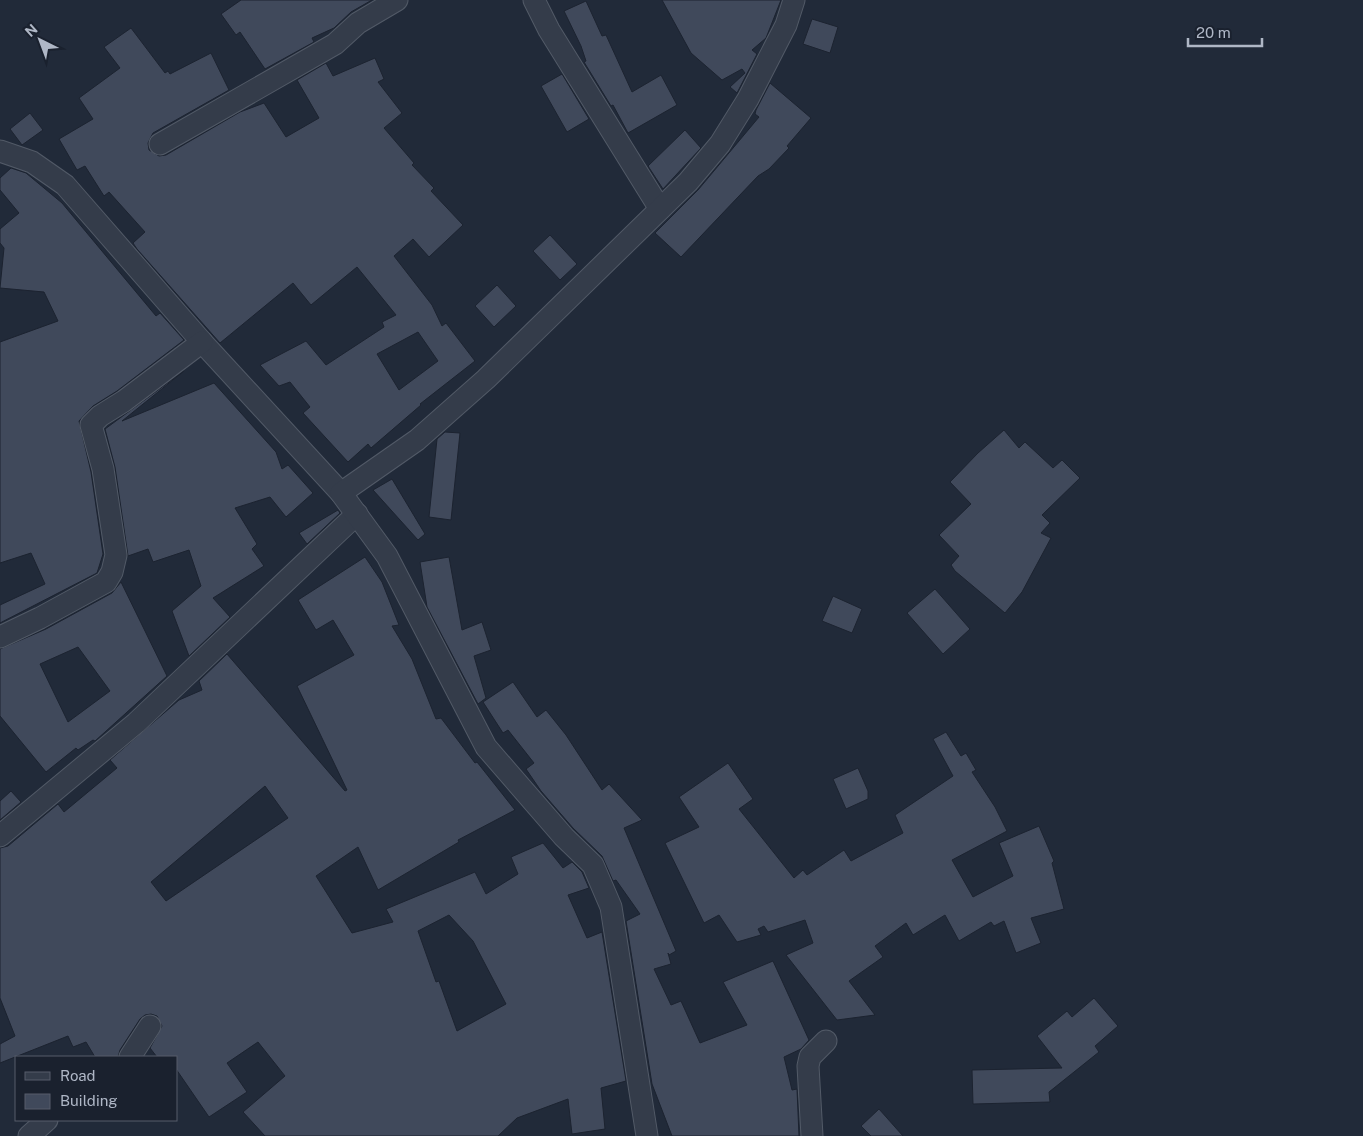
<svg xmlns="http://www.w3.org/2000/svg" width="1363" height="1136" font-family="'Public Sans',sans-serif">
<rect width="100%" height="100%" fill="#212a39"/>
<g fill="#40495b" stroke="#1c2330" fill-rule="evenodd">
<path d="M241,0h131l-21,12 -17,16 -22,10 2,4 -49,27 -25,-37 -4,3 -15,-21z"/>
<path d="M662,0h119l-15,38 -14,12 5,4 -20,39 -7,-6 15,-14 -3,-4 -20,11 -31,-27z"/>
<path d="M586,1l16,35 4,-1 26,57 29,-17 16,30 -49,28 -15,-28 -2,1 -27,-44 2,-1 -5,-15 -17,-35z"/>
<path d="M812,19l26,8 -8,26 -27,-9z"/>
<path d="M131,28l34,45 3,-2 2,3 41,-21 18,37 -76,43 -5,10 1,7 10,6 7,-1 74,-43 24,-9 22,34 33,-19 -22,-38 29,-17 7,13 42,-18 9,21 -6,3 24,31 -18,15 30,35 -2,2 22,23 -3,3 32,34 -34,32 -16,-18 -19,17 38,49 10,21 4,-3 29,38 -55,43 1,1 -50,43 -3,-4 -20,18 -45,-49 7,-6 -20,-25 -11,4 -19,-21 46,-24 20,24 58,-38 -2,-5 14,-7 -39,-48 -46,38 -18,-22 -73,60 -83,-94 -4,-6 12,-11 -36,-40 -5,4 -19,-30 -8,4 -18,-31 34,-20 -14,-21 41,-30 -16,-21zM418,332l20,29 -39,29 -22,-36z"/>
<path d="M562,74l27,45 -22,13 -26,-46z"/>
<path d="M770,83l41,35 -24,28 2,2 -20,21 -11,7 -77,81 -26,-24 43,-43 61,-73 -4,-3 1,-4z"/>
<path d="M30,113l13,17 -21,15 -12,-16z"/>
<path d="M685,130l16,18 -38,41 -15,-23z"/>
<path d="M11,168l15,5 36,30 94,113 4,-3 24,27 -67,51 -24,15 -14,15 12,51 12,82 -6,19 -97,50v-18l45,-21 -14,-31 -31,10v-221l58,-21 -14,-29 -44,-4 4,-40 -4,-5v-14l19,-16 -19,-23v-12z"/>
<path d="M550,235l27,29 -17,16 -27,-29z"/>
<path d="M497,285l19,21 -22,21 -19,-21z"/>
<path d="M184,371l-62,50 92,-38 62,69 6,17 6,-4 25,28 -27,24 -16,-20 -35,11 22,36 -5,5 12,17 -51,32 17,19 -41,39 -17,-45 29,-25 -12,-36 -36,12 -5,-13 -20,7 -13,-89 -10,-38z"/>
<path d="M1004,430l15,18 6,-6 28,26 9,-8 18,18 -38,37 8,8 -9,10 10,5 -29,54 -17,21 -50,-42 -4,-6 8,-9 -20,-21 32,-31 -21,-22 28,-29z"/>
<path d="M445,432l15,1 -9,87 -22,-3 8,-78z"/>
<path d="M392,479l33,55 -7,6 -45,-50z"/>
<path d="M338,510l2,3 -33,31 -8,-11z"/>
<path d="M365,557l17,25 17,43 -7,1 20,33 24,60 5,-1 34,45 2,-1 38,48 -57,30 1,2 -81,48 -20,-43 -42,29 36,57 41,-11 -7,-13 89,-37 11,22 32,-20 -7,-17 32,-14 20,25 9,-6 10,10 7,16 -21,7 19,43 15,-6 24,149 -25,7 4,41 -33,5 -4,-35 -51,19 -19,18h-233l-22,-24 42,-36 -27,-34 -31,21 20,29 -38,25 -33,-48v-12h-19l-7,-9 12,-22 -5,-10 -6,-2 -6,1 -5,4 -20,31 -2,7h-23l-9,-15 -13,5 -5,-11 -68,27v-19l15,-8 -15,-38v-150l8,-2 50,-42 6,8 53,-44 -7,-8 69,-60 23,-10 -3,-9 28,-27 118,137 2,-1 -50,-104 57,-31 -21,-35 -17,10 -18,-30zM265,786l23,32 -122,83 -15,-19zM449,915l24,26 33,63 -49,27 -18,-50 -3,1 -18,-51z"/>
<path d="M449,557l13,73 20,-8 9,28 -17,6 12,42 -8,6 -51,-97 -7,-45z"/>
<path d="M121,582l46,94 -72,65 -2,-1 -15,10 -2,-2 -30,24 -46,-56v-67l46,-20 66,-36zM78,647l32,44 -42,31 -28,-58z"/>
<path d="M935,589l35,40 -27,25 -36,-41z"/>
<path d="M833,596l29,13 -10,24 -30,-12z"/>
<path d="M513,682l24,35 9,-7 20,25 36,55 7,-6 33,36 -18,8 52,123 -7,4 -1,-2 3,11 -17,5 17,36 10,-4 19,42 47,-18 -24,-43 50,-21 36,79 -8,9 -17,8 8,33 5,-1 2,47h-127l-20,-52 -26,-163 14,-7 -24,-34 -3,1 -11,-25 -29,-28 -32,-37 -15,-22 8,-6 -26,-33 -5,3 -20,-31z"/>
<path d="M946,732l15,24 5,-3 10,17 -4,2 23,35 12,24 -55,29 21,37 40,-21 -14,-33 40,-17 15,35 -2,2 12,46 -33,9 10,25 -25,10 -12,-32 -10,5 -3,-4 -32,19 -14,-26 -32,20 -7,-12 -31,23 8,11 -34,24 26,34 -38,5 -51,-65 27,-12 -8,-23 -37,12 -4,-6 -6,3 3,6 -24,7 -18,-27 -15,8 -39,-80 34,-16 -20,-30 49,-34 25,36 -14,10 55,69 9,-8 4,5 37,-25 7,11 52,-28 -8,-18 58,-39 -20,-37z"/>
<path d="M858,768l10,23v8l-22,10 -13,-30z"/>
<path d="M11,791l10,11 -21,18v-19z"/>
<path d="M1094,998l24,28 -23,20 4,6 -50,40 1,10 -77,2 -1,-34 90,-2 -25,-32 30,-25 5,6z"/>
<path d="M879,1109l24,27h-32l-10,-10z"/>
</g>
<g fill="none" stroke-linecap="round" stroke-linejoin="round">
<g stroke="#525a67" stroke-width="23">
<g id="minor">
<path d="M534,0l15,30 111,179"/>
<path d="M160,144l175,-100 23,-21 39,-23"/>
<path d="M0,151l32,11 33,23 137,157 139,151"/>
<path d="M0,637l40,-19 66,-36 6,-10 4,-17 -13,-86 -12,-44 9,-9 24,-15 78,-59"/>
<path d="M0,836l136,-113 221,-209"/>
<path d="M130,1057l20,-31"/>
<path d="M29,1136l18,-16"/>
<path d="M647,1136l-36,-229 -18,-42 -29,-28 -78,-90 -99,-191 -46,-63 76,-53 69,-61 202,-197 32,-38 28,-45 38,-74 8,-25"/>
<path d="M812,1136l-4,-70 2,-9 16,-16"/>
</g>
</g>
<use href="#minor" stroke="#343c4a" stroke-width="21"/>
</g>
<rect x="15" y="1056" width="162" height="65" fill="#1a212e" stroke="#565d6b"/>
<rect x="25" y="1072" width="25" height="8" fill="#343c4a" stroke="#565d6b"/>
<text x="60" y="1081" font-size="15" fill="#afb7c6">Road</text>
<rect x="25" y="1094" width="25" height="15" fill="#40495b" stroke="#565d6b"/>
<text x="60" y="1106" font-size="15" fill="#afb7c6">Building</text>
<g transform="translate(40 40) rotate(318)" stroke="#1a212e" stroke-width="4" paint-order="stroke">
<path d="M0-4L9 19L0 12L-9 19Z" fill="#afb7c6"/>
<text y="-8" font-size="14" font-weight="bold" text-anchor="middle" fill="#afb7c6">N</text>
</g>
<path d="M1188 38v8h74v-8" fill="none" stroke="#afb7c6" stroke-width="2.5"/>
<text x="1196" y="38" font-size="15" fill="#afb7c6" stroke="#1a212e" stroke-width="4" paint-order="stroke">20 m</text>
</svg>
